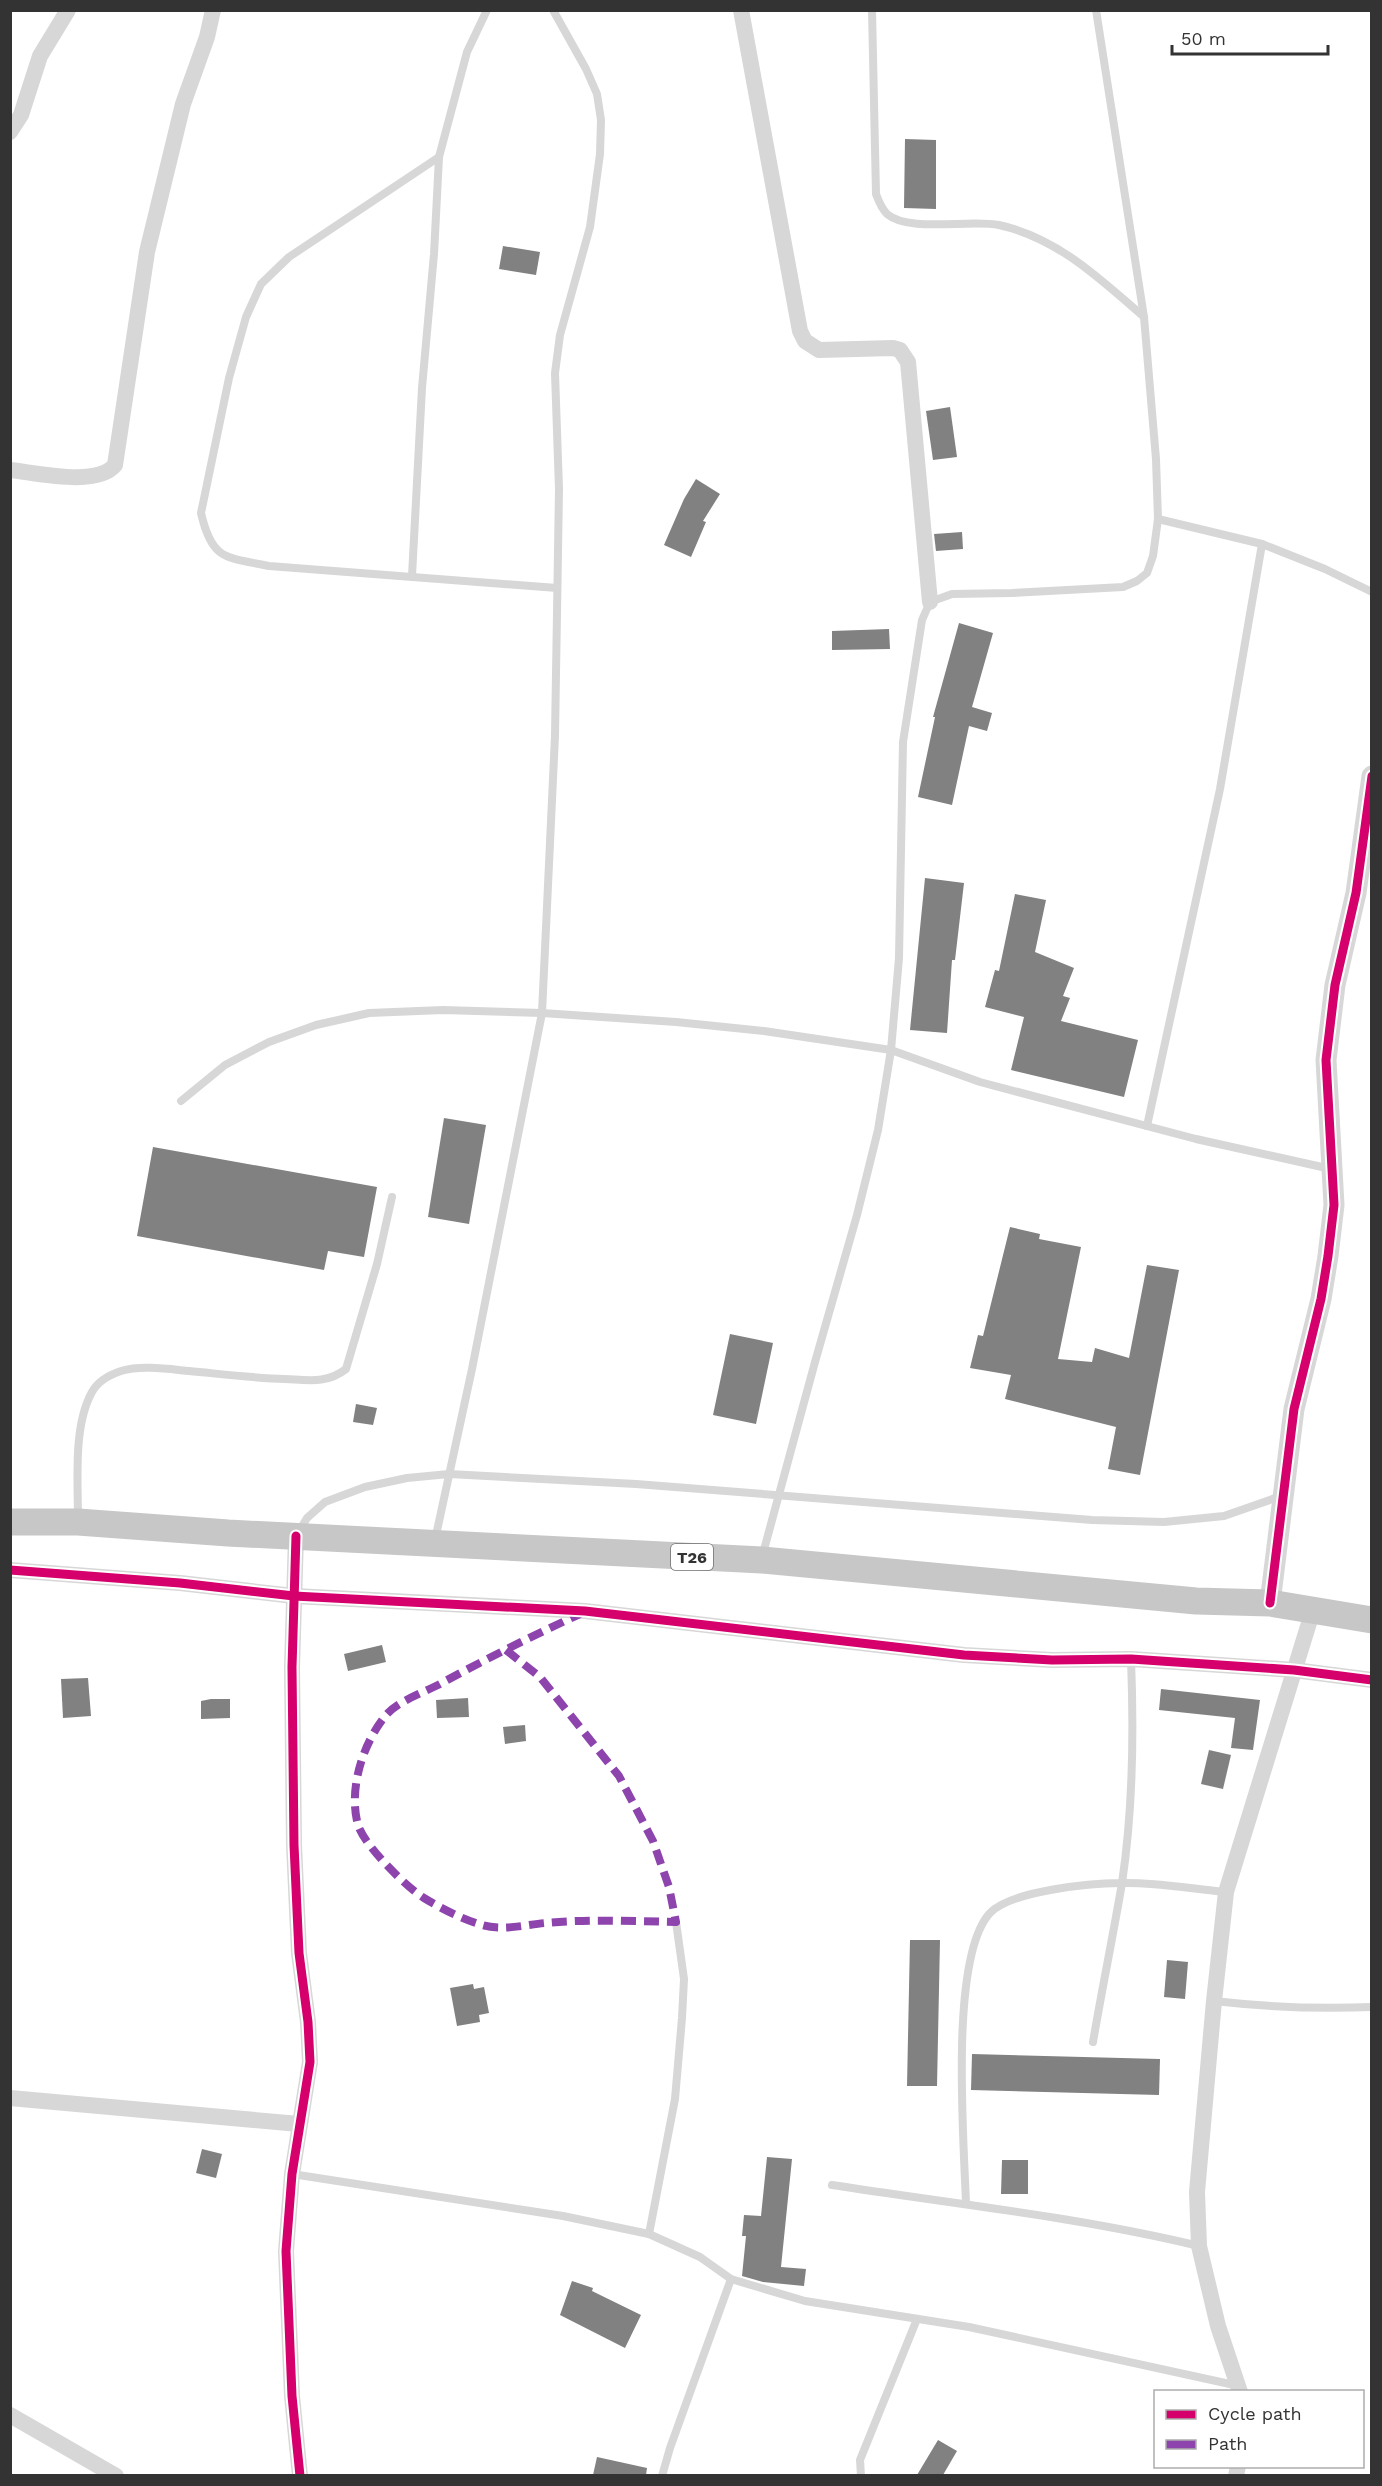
<svg xmlns="http://www.w3.org/2000/svg" width="1382" height="2486" font-family="'Work Sans',sans-serif">
<rect width="100%" height="100%" fill="#fff"/>
<g fill="#818181">
<path d="M905,139l31,1v69l-32,-1z"/>
<path d="M503,246l37,6 -4,23 -37,-6z"/>
<path d="M950,407l7,50 -24,3 -7,-49z"/>
<path d="M696,479l24,15 -17,27 3,1 -15,35 -27,-12 20,-46z"/>
<path d="M962,532l1,17 -27,2 -2,-17z"/>
<path d="M959,623l34,10 -21,74 20,6 -5,18 -18,-5 -17,79 -34,-8 17,-80h-2z"/>
<path d="M889,629l1,20 -58,1v-19z"/>
<path d="M925,878l39,5 -9,77h-3l-5,73 -37,-3z"/>
<path d="M1015,894l31,6 -11,52 39,16 -11,28 7,2 -9,23 77,19 -14,57 -113,-27 13,-53 -39,-10 10,-37 4,1z"/>
<path d="M444,1118l42,7 -17,99 -41,-7z"/>
<path d="M153,1147l224,40 -13,70 -36,-6 -4,19 -187,-34z"/>
<path d="M1010,1227l30,7 -1,5 42,8 -23,112 34,3 3,-14 34,10 18,-93 32,5 -39,205 -32,-6 8,-42 -111,-28 6,-24 -41,-7 8,-33 5,1z"/>
<path d="M730,1334l43,9 -17,81 -43,-9z"/>
<path d="M356,1404l21,4 -4,17 -20,-3z"/>
<path d="M382,1645l4,17 -38,9 -4,-17z"/>
<path d="M88,1678l3,38 -28,2 -2,-39z"/>
<path d="M1161,1689l99,11 -7,50 -22,-2 4,-30 -76,-8z"/>
<path d="M468,1698l1,19 -32,1 -1,-18z"/>
<path d="M211,1699h19v19l-29,1v-18z"/>
<path d="M525,1725l1,16 -21,3 -2,-17z"/>
<path d="M1209,1750l22,5 -8,34 -22,-5z"/>
<path d="M910,1940h30l-3,146h-30z"/>
<path d="M1167,1960l21,2 -3,37 -21,-2z"/>
<path d="M473,1984l1,5 10,-2 5,26 -10,2 1,7 -23,4 -7,-38z"/>
<path d="M972,2054l188,5 -1,36 -188,-5z"/>
<path d="M202,2149l20,5 -6,24 -20,-5z"/>
<path d="M767,2157l25,2 -11,108 25,2 -2,17 -41,-4 -21,-6 4,-40h-4l2,-21 17,1z"/>
<path d="M1002,2160h26v34h-27z"/>
<path d="M572,2281l21,7 -1,3 49,24 -16,33 -65,-33z"/>
<path d="M938,2440l19,11 -14,24h-26z"/>
<path d="M597,2457l50,11 -1,7h-53z"/>
</g>
<g fill="none" stroke-linecap="round" stroke-linejoin="round">
<g stroke="#d7d7d7" stroke-width="8">
<path d="M872,10l4,184c3,8 5,14 11,20 22,19 83,5 112,11 59,13 101,54 145,92"/>
<path d="M439,157l-150,100 -28,27 -15,33 -17,61 -28,135c11,48 25,44 68,53l288,22"/>
<path d="M1158,519l104,25 63,25 47,23"/>
<path d="M412,576l10,-188 12,-134 5,-97 28,-105 20,-42"/>
<path d="M181,1101l44,-36 44,-23 47,-17 53,-12 74,-3 99,3 134,9 88,9 127,19 89,32 216,57 135,30"/>
<path d="M1147,1126l73,-337 42,-245"/>
<path d="M78,1519c0,-38 -5,-93 14,-127 6,-11 17,-17 29,-21 20,-6 47,-2 68,0 32,3 64,7 96,8 23,1 42,5 61,-10l31,-105 15,-67"/>
<path d="M298,1533l9,-15 18,-16 40,-15 42,-9 42,-4 187,10 456,36 72,2 60,-6 57,-20"/>
<path d="M435,1540l37,-171 70,-356 13,-277 4,-247 -4,-116 5,-38 30,-108 10,-73 1,-34 -4,-26 -11,-25 -33,-59"/>
<path d="M762,1557l53,-195 42,-147 21,-85 13,-80 8,-92 4,-216 19,-122 8,-18 22,-8 60,-1 111,-6 14,-6 10,-8 6,-17 5,-37 -2,-60 -12,-142 -48,-307"/>
<path d="M1214,2001c52,6 104,8 158,6"/>
<path d="M1093,2042c9,-53 20,-106 29,-159 11,-73 12,-149 9,-224"/>
<path d="M292,2174l271,42 86,18 51,23 31,22 74,22 164,26 270,59"/>
<path d="M832,2185c123,19 246,32 367,61"/>
<path d="M966,2204c-2,-63 -17,-247 24,-291 20,-22 101,-30 131,-30 35,-1 71,6 105,9"/>
<path d="M649,2234l26,-135 7,-81 2,-39 -8,-57"/>
<path d="M662,2476l8,-28 61,-169"/>
<path d="M861,2476l-1,-16 57,-141"/>
</g>
<g stroke="#d7d7d7" stroke-width="16">
<path d="M741,10l59,321 5,10 14,9 74,-2 7,2 8,12 22,240"/>
<path d="M10,132l11,-17 19,-59 28,-46"/>
<path d="M10,470c28,3 87,17 105,-5l32,-213 36,-148 24,-67 6,-27"/>
<path d="M296,1536l-4,131 2,178 5,108 9,69 2,40 -18,112 -6,77 6,145 8,80"/>
<path d="M10,1570l170,13 114,13 291,15 379,44 88,5 79,-1 163,11 78,10"/>
<path d="M10,2098l289,26"/>
<path d="M1240,2392l-22,-66 -19,-80 -2,-54 17,-191 12,-109 87,-282"/>
<path d="M10,2415l106,61"/>
<path d="M1236,2476l2,-10"/>
</g>
<path stroke="#d7d7d7" stroke-width="21" d="M1270,1603l24,-194 27,-110 7,-43 6,-51 -8,-145 9,-75 21,-92 16,-117"/>
<path stroke="#c7c7c7" stroke-width="27" d="M10,1522h68l150,11 534,27 434,41 74,2 102,17"/>
<path stroke="#8e44ad" stroke-width="8" stroke-dasharray="15 8" stroke-linecap="butt" d="M506,1650l34,27 79,99 34,65 16,46 7,35c-43,-1 -88,-3 -131,1 -21,2 -43,8 -63,2 -20,-6 -40,-16 -58,-27 -18,-11 -60,-53 -66,-73 -10,-36 5,-83 29,-111 12,-13 35,-21 51,-29 46,-25 94,-49 142,-71"/>
<g stroke="#fff" stroke-width="13">
<g id="cycleway">
<path d="M296,1536l-4,131 2,178 5,108 9,69 2,40 -18,112 -6,77 6,145 8,80"/>
<path d="M10,1570l170,13 114,13 291,15 379,44 88,5 79,-1 163,11 78,10"/>
<path d="M1270,1603l24,-194 27,-110 7,-43 6,-51 -8,-145 9,-75 21,-92 16,-117"/>
</g>
</g>
<use href="#cycleway" stroke="#d6006c" stroke-width="9"/>
</g>
<g text-anchor="middle" dominant-baseline="central" stroke-width="6" stroke-linejoin="round" paint-order="stroke">
<rect fill="#fff" stroke="#707070" stroke-width="1.5" x="671" y="1544" width="42" height="26" rx="4.5"/>
<g font-size="16" font-weight="bold" fill="#333">
<text x="692" y="1557">T26</text>
</g>
</g>
<rect width="1382" height="2486" fill="none" stroke="#333333" stroke-width="24"/>
<rect x="1154" y="2390" width="210" height="78" fill="#ffffff" stroke="#adadad" stroke-width="1.5"/>
<rect x="1166" y="2410" width="30" height="9" fill="#d6006c" stroke="#adadad" stroke-width="1.5"/>
<text x="1208" y="2420" font-size="18" fill="#333333">Cycle path</text>
<rect x="1166" y="2440" width="30" height="9" fill="#8e44ad" stroke="#adadad" stroke-width="1.5"/>
<text x="1208" y="2450" font-size="18" fill="#333333">Path</text>
<path d="M1172 45v9h156v-9" fill="none" stroke="#333333" stroke-width="3"/>
<text x="1181" y="45" font-size="18" fill="#333333" stroke="#ffffff" stroke-width="4.5" paint-order="stroke">50 m</text>
</svg>
